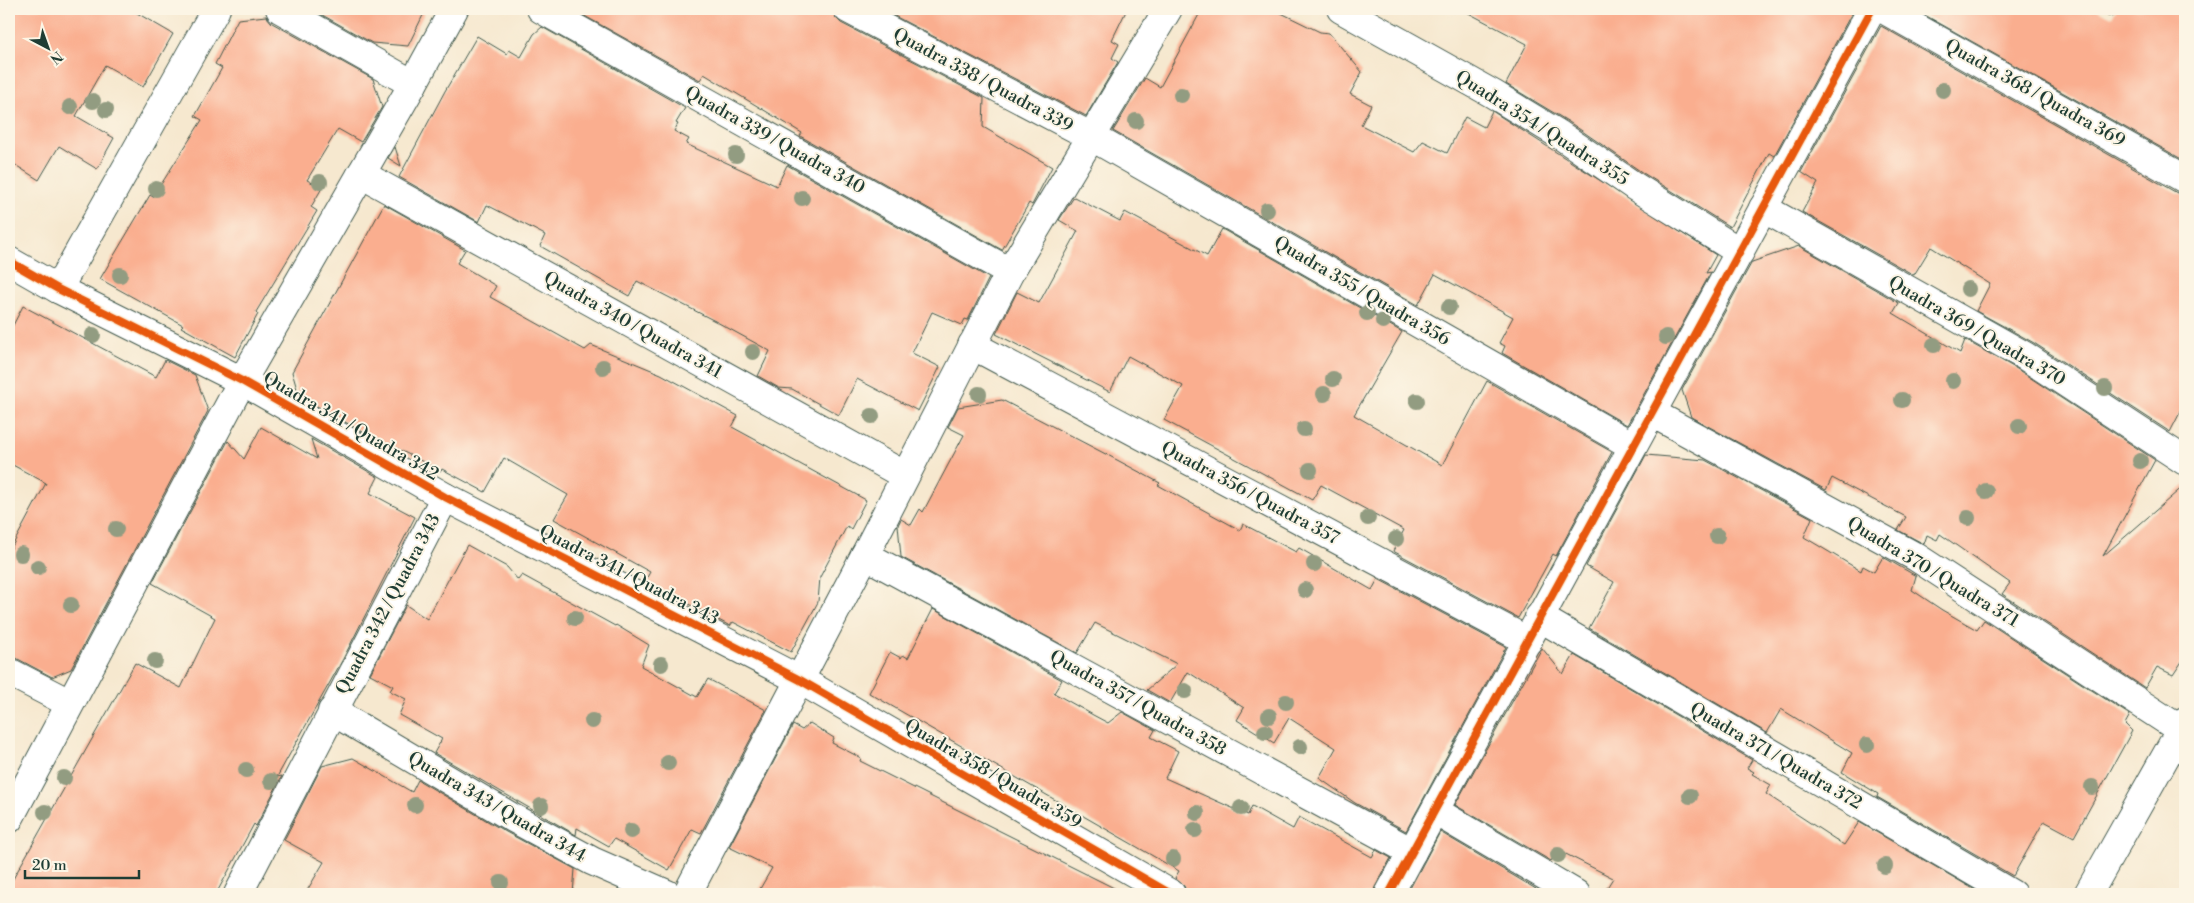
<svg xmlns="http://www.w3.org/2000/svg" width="2194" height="903" font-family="'Libre Bodoni',serif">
<rect width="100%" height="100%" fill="#fcf5e5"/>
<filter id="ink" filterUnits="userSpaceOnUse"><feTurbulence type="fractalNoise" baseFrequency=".02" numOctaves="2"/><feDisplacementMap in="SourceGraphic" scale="10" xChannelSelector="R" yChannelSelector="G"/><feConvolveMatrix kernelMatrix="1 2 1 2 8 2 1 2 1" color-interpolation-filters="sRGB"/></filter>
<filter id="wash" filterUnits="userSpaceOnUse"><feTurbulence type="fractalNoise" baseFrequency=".0096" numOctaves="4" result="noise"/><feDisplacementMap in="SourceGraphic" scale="20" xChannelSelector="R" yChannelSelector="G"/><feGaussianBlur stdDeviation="1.12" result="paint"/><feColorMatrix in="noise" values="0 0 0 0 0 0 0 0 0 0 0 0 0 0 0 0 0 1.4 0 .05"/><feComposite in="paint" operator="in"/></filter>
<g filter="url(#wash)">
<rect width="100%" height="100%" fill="#f6e8cf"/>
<g id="blocks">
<g fill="#faae8f">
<path d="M9,9h121l43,25 -30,53 -38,-22 -29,51 38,22 -17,31 -38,-23 -20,34 -30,-19z"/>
<path d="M354,9h72l-18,37 -36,-3 -55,-31z"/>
<path d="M572,9h261l2,8 6,6 143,75 -1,29 69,40 -20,38 -3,-2 -27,47 -202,-114 2,-3 -98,-59 -4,6z"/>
<path d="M881,9h246l-15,31 7,4 -7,14 6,4 -32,54z"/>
<path d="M1202,9h71l47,23 9,1 33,39 -12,22 21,11 -10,20 53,27 9,-11 24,12 18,-36 19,10 8,-16 224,144 -10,18 5,-1 -84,153 -125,-72 3,-7 -6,-3 14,-26 -78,-43 -17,31 -305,-174 32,-53 15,9z"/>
<path d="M1461,9h393l-80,147 -5,-3 -39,74 -87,-54 -74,-51 -63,-38 21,-40z"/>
<path d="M1914,9h181l17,8 4,-8h69v152z"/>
<path d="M266,16l6,7 101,56 9,28 -21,35 -23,-13 -31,51 15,8 -11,19 6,4 -61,101 2,2 -23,43 -54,-30 2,-2 -83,-46 50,-84 3,2 49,-77 -7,-4 27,-48 -7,-4 23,-45z"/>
<path d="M1881,26l296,167 8,2v208l-15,29 -136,-89 -58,-32 14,-27 -59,-37 -17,28 -112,-63 16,-29 -17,-11z"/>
<path d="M542,27l143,81 -9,15 2,1 -4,7 15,8 -3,5 91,42 10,-21 202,113 -21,42 -3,-1 -3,6 -30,-13 -20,41 28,14 -22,44 -61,-32 -18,36 -47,-26 -13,-1 -21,-12 12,-25 -55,-30 -78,-40 -8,15 -89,-50 5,-11 -58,-30 -8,17 -80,-45 46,-86 32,-55 30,18 2,-4 12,7 13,-23z"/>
<path d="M395,147l6,19 -13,-8z"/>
<path d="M1074,197l46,24 5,-9 82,44 15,-27 180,103 -48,83 88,50 45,-84 125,71 -56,104 -3,-2 -35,64 -125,-67 11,-21 -83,-45 -9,15 -148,-80 19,-34 -55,-30 -18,36 -114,-58 21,-42 22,11 39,-72 -19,-11z"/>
<path d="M384,204l81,46 -8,13 39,23 -6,11 95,53 6,-5 70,29 77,42 -6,11 134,73 -15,29 -4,-3 -27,51 -2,25 -27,50 -58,-30 -3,4 -85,-45 5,-9 -96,-53 14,-24 -64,-37 -19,34 -43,-23 -1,2 -47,-24 -1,2 -94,-53 -7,-24z"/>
<path d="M1799,246l100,57 -6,10 67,40 5,-13 52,29 138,91 -52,96 82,-71v172l-12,18 -16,-8 -12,21 -143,-94 8,-11 -70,-49 -3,6 -10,-5 -3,9 -26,-14 8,-13 -74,-39 -6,12 -135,-73 -9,-27 70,-128z"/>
<path d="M23,306l133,71 9,-17 30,15 13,36 -137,258 -19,8 -36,-19 -7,-2v-104l37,-69 -37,-20v-130z"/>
<path d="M1002,400l117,61 41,22 -2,2 82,45 3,-6 53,28 3,-4 73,42 6,-11 128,68 -100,184 -51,-28 -36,-25 17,-30 -47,-30 -15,25 -37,-23 7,-12 -56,-36 -18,31 -23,-13 30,-26 -82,-41 -18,30 -176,-96 -3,-32 3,-6 10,6 9,-16 3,3 41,-77 -16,-8 10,-20z"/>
<path d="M261,427l56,32 -6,-20 67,38 -8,16 45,24 -72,142 -66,118 5,-1 -26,50 -2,-2 -38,70h-207v-8l126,-223 46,25 34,-70 -63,-35 76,-142 16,18z"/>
<path d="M1646,455l59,5 107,58 -8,19 57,34 2,-5 11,6 9,-15 33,19 -4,14 30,20 35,20 7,-10 146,95 -5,9 7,7 -58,106 -30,-16 -31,55 -136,-79 1,-3 -36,-22 10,-19 -71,-44 -14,24 -178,-105 25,-46 -28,-16z"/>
<path d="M467,545l40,22 11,13 4,-5 93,51 1,-1 33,20 -8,21 56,31 11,-18 58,31 -65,123 -9,-4 -23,41 -55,-31 -5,7 -32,-18 -1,7 -142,-82 8,-14 -43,-24 7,-16 -16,-8 3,-5 -23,-12 36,-69 21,14z"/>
<path d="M933,609l129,71 -8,13 39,22 15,8 14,-11 33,18 -4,7 27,14 -13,27 83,37 4,-9 41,23 6,-12 73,40 4,-7 15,8 -16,29 -2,7h-186l-3,-8 -9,-8 4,-7 -310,-178 21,-41 11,6 2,-3 5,3z"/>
<path d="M1542,648l21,26 11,-19 178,105 -5,8 7,4 -2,2 19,11 -5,9 78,51 15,-23 123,72h-379l10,-16 -55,-28 -7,11 -96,-56z"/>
<path d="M810,723l24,15 -2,5 29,15 -1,3 266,133h-369l15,-26 -43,-21 64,-122 9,5z"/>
<path d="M353,758l59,34 6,-12 88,52 69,37 -2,25h-268l19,-32 -40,-22 38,-74z"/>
<path d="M1440,832l96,57 -2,5h-127z"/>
</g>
</g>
</g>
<g filter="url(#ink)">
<use href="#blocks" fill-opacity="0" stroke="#3f574b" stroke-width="1"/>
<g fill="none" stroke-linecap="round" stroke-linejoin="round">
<g stroke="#3f574b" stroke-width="30">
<g id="minor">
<path d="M280,9l133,75"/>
<path d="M541,9l469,263"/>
<path d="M848,9l244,128 541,309"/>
<path d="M1341,9l152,85 67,41 74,51 106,66"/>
<path d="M1883,9l302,170"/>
<path d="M361,174l543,301"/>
<path d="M1763,208l262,148 160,105"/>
<path d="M9,261l49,28 184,92 203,116 355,183 371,214"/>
<path d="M58,289l158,-280"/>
<path d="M972,345l556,296"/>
<path d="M1652,413l264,144 265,173"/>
<path d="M865,555l547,297"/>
<path d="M1539,617l473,277"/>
<path d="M9,672l60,31"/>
<path d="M332,711l181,107 79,43 75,33"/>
<path d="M1435,811l141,83"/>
<path d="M9,819l233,-438 171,-297 41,-75"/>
<path d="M238,894l207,-397"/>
<path d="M687,894l178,-339 145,-283 158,-263"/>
<path d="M1389,894l483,-885"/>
<path d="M2088,894l97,-172"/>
</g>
</g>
<use href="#minor" stroke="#fff" stroke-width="28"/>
<g stroke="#fcf5e5" stroke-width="11">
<g id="cycleway">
<path d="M9,261l49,28 184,92 203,116 355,183 371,214"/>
<path d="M1389,894l483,-885"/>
</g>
</g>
<use href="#cycleway" stroke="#e8590c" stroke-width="8"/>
</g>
<g fill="#929c81">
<circle cx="1943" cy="90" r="8"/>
<circle cx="1181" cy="95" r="8"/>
<circle cx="93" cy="101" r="8"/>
<circle cx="70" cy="107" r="8"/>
<circle cx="106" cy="110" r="8"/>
<circle cx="1136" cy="121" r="8"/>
<circle cx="736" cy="155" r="8"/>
<circle cx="320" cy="182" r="8"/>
<circle cx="156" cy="189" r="8"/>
<circle cx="802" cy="198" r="8"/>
<circle cx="1267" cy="210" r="8"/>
<circle cx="120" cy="275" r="8"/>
<circle cx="1968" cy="289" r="8"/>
<circle cx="1449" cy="307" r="8"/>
<circle cx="1367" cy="313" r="8"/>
<circle cx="1383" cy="321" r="8"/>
<circle cx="93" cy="335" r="8"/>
<circle cx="1666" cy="337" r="8"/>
<circle cx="1934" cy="345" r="8"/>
<circle cx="753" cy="352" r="8"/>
<circle cx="603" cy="367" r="8"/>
<circle cx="1333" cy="379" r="8"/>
<circle cx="1953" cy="381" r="8"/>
<circle cx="2105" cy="388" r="8"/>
<circle cx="979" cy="394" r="8"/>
<circle cx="1324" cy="394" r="8"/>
<circle cx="1902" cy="400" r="8"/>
<circle cx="1417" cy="401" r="8"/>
<circle cx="872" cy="416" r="8"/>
<circle cx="2019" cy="426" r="8"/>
<circle cx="1304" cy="429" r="8"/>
<circle cx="2140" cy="461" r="8"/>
<circle cx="1310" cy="470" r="8"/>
<circle cx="1986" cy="491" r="8"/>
<circle cx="1368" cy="518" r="8"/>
<circle cx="1968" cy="518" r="8"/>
<circle cx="116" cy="529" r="8"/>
<circle cx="1717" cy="536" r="8"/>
<circle cx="1396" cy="539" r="8"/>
<circle cx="21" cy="554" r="8"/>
<circle cx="1314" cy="564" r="8"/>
<circle cx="38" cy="567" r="8"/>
<circle cx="1305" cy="590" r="8"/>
<circle cx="71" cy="605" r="8"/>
<circle cx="575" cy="618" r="8"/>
<circle cx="155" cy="661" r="8"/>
<circle cx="661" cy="664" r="8"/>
<circle cx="1185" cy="691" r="8"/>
<circle cx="1286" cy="702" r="8"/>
<circle cx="1269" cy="716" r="8"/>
<circle cx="592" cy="721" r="8"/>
<circle cx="1265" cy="732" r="8"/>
<circle cx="1867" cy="745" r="8"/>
<circle cx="1300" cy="747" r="8"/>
<circle cx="668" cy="763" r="8"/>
<circle cx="246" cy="770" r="8"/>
<circle cx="64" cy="778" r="8"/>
<circle cx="271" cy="781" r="8"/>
<circle cx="2092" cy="787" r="8"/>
<circle cx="1690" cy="796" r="8"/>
<circle cx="415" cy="805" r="8"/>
<circle cx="541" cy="806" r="8"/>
<circle cx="1241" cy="808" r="8"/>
<circle cx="45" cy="812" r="8"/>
<circle cx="1197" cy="813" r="8"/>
<circle cx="1195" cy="830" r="8"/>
<circle cx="631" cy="831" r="8"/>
<circle cx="1558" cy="855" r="8"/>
<circle cx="1173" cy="859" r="8"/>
<circle cx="1885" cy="866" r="8"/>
<circle cx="501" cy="883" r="8"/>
</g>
</g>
<g text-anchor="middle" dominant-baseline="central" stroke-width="4" stroke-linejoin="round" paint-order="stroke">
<g font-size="18" fill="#1f3d34" stroke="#fcf5e5">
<text transform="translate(983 80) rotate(28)">Quadra 338 / Quadra 339</text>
<text transform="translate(2035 93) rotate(29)">Quadra 368 / Quadra 369</text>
<text transform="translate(1542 128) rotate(32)">Quadra 354 / Quadra 355</text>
<text transform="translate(775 140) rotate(29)">Quadra 339 / Quadra 340</text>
<text transform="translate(1362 291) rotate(30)">Quadra 355 / Quadra 356</text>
<text transform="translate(633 325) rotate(29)">Quadra 340 / Quadra 341</text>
<text transform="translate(1977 331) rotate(30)">Quadra 369 / Quadra 370</text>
<text transform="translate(351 426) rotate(30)">Quadra 341 / Quadra 342</text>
<text transform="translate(1250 493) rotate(28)">Quadra 356 / Quadra 357</text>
<text transform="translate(1933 572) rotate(31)">Quadra 370 / Quadra 371</text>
<text transform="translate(629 575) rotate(27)">Quadra 341 / Quadra 343</text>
<text transform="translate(388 604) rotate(-62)">Quadra 342 / Quadra 343</text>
<text transform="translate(1138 703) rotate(29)">Quadra 357 / Quadra 358</text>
<text transform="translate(1776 756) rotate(30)">Quadra 371 / Quadra 372</text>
<text transform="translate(993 774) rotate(30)">Quadra 358 / Quadra 359</text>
<text transform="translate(497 807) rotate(30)">Quadra 343 / Quadra 344</text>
</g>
</g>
<rect width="2194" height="903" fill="none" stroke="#fcf5e5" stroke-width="30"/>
<g transform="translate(48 48) rotate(139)" stroke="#fcf5e5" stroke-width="4" paint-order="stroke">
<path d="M0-4L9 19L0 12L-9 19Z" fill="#1f3d34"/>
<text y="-8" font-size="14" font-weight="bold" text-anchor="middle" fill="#1f3d34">N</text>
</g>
<path d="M25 870v8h114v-8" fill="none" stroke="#1f3d34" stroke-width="2.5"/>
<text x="32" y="870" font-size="15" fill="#1f3d34" stroke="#fcf5e5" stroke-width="4" paint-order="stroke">20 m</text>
</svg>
